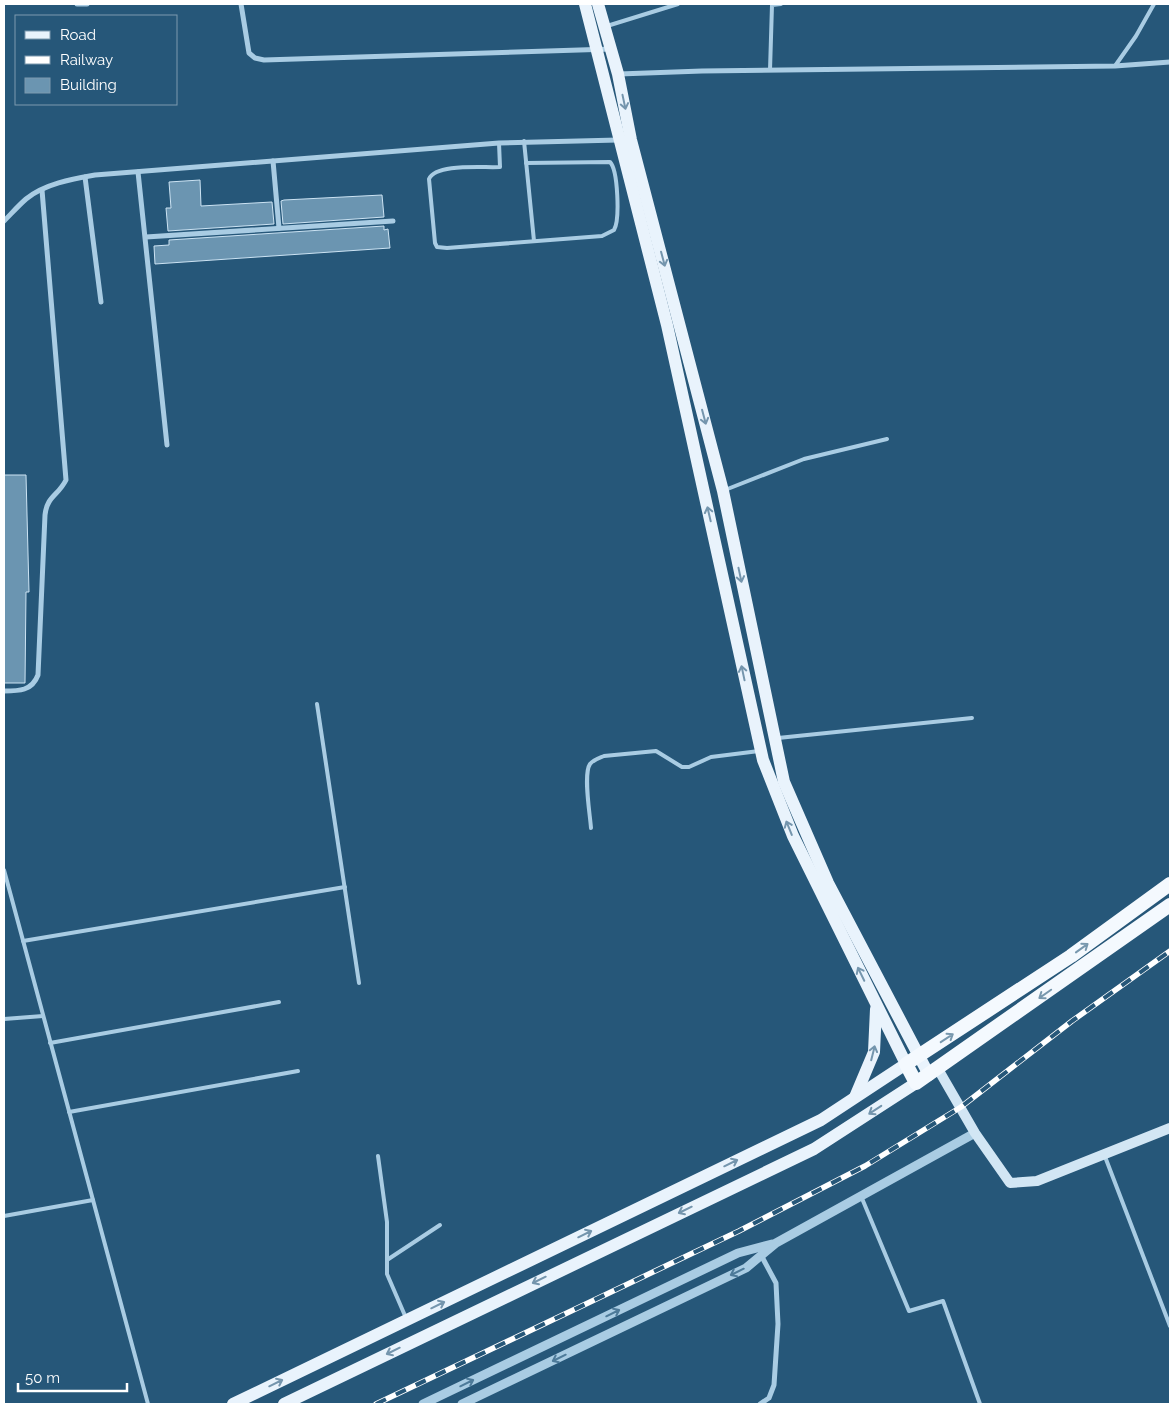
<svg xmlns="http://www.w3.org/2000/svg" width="1174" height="1408" font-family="Raleway,sans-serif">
<rect width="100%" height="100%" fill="#265779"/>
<g fill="#6b95b1" stroke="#cce3f3">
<path d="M200,180l1,26 71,-4 2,22 -106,7 -2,-23h5l-2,-26z"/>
<path d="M382,195l2,22 -101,7 -2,-23 3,-1z"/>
<path d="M384,226v4l4,-1 2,19 -235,16 -1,-18 15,-1v-5z"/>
<path d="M4,475h22l3,117h-3l-1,91h-21z"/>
</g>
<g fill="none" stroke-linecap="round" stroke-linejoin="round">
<g stroke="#a9cce3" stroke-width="4">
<path d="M607,26l71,-22"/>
<path d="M1115,66l21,-30 18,-32"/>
<path d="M770,70l2,-65 9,-1"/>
<path d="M524,141l10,100"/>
<path d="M499,143l1,24c-17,1 -64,-4 -71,12l6,64 2,4 10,1 155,-12 12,-6c6,-10 4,-60 -4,-68l-84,1"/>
<path d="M725,490l79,-31 83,-20"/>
<path d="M317,704l42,279"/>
<path d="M778,738l194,-20"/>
<path d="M591,828c-1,-14 -8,-54 -1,-64 4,-5 9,-6 14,-8l52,-5 26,16h7l22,-10 48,-6"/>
<path d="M4,870l144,534"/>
<path d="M23,941l322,-54"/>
<path d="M4,1019l39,-3"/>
<path d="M50,1043l229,-41"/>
<path d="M69,1112l229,-41"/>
<path d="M1104,1154l66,172"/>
<path d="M378,1156l9,66v52l19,44"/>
<path d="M861,1196l48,115 34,-10 37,103"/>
<path d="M4,1216l89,-16"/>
<path d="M387,1260l53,-35"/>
</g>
<g stroke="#a9cce3" stroke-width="5">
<path d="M77,4h10"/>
<path d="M241,4l8,49 6,5 9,2 347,-11"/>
<path d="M619,74l83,-3 413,-5 55,-4"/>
<path d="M273,161l6,67"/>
<path d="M138,172l29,273"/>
<path d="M85,177l16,125"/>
<path d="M4,221c7,-7 14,-15 22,-22 18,-15 46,-20 69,-24l404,-32 119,-3"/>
<path d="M146,237l247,-16"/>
<path d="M4,691c15,0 28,0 34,-16l7,-160c2,-19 13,-19 21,-35l-24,-290"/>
<path d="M760,1404l9,-6 5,-13 4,-61 -2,-41 -15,-28"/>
</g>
<g stroke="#a9cce3" stroke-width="9">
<path d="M423,1404l315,-151 34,-9"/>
<path d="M462,1404l284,-136 30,-25 199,-110"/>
</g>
<path stroke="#d2e6f4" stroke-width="10" d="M938,1069l37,64 35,50 27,-2 133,-53"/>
<g stroke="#e9f3fc" stroke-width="12">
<path d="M598,4l20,70 13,66 92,351 61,291 44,101 101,192"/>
<path d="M855,1097l19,-45 2,-43"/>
<path d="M233,1404l588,-284 85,-56 -113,-228 -30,-76 -96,-435 -82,-321"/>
<path d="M284,1404l530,-255 102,-66"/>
</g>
<path stroke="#f4f9fe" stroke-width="14" d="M1170,884l-99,72 -165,108 10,19 254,-178"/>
<g stroke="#fff" stroke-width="5.5">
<path id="rail" d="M376,1404l363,-173 126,-65 96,-59 111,-86 98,-70"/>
</g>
<use href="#rail" stroke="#265779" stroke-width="4" stroke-dasharray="11" stroke-linecap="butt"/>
</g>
<defs><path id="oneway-shaft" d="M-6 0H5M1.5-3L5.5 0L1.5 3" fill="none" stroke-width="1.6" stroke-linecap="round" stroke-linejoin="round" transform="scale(1.25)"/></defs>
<g stroke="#7495ad">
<use href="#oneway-shaft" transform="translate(624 102) rotate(78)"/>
<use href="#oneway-shaft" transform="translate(663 259) rotate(75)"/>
<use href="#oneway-shaft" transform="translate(704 417) rotate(75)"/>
<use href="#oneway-shaft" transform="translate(709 514) rotate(-103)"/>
<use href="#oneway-shaft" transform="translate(740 575) rotate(78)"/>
<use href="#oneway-shaft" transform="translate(743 673) rotate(-102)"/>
<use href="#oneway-shaft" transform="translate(789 828) rotate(-112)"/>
<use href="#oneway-shaft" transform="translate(861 974) rotate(-116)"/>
<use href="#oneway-shaft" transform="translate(873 1053) rotate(-76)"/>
<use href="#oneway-shaft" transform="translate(875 1110) rotate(147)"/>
<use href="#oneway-shaft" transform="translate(731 1163) rotate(-26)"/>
<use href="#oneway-shaft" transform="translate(685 1210) rotate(154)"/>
<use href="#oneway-shaft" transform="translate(585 1234) rotate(-26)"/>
<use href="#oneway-shaft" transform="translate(539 1280) rotate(154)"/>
<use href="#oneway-shaft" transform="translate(438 1305) rotate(-26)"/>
<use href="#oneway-shaft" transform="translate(393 1351) rotate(154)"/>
<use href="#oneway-shaft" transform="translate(276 1383) rotate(-26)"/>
</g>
<g stroke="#7898ae">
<use href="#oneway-shaft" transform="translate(1082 948) rotate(-36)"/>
<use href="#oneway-shaft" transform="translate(1045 994) rotate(145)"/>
<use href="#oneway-shaft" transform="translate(947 1038) rotate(-33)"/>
</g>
<g stroke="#4d7a99">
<use href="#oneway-shaft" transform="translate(737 1272) rotate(154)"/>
<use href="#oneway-shaft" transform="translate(613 1313) rotate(-26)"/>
<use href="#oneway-shaft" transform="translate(559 1358) rotate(154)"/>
<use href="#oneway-shaft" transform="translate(467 1383) rotate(-26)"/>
</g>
<rect width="1174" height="1408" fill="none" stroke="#ffffff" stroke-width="10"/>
<rect x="15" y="15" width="162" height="90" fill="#265779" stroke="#7d9aaf"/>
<rect x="25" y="31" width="25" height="8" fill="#e9f3fc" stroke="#7d9aaf"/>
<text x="60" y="40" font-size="15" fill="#ffffff">Road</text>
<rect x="25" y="56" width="25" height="8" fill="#ffffff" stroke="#7d9aaf"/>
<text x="60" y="65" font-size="15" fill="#ffffff">Railway</text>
<rect x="25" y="78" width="25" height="15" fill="#6b95b1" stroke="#7d9aaf"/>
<text x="60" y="90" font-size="15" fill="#ffffff">Building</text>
<path d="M18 1383v8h109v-8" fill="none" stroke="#ffffff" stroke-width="2.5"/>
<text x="25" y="1383" font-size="15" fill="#ffffff" stroke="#265779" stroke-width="4" paint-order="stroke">50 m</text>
</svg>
